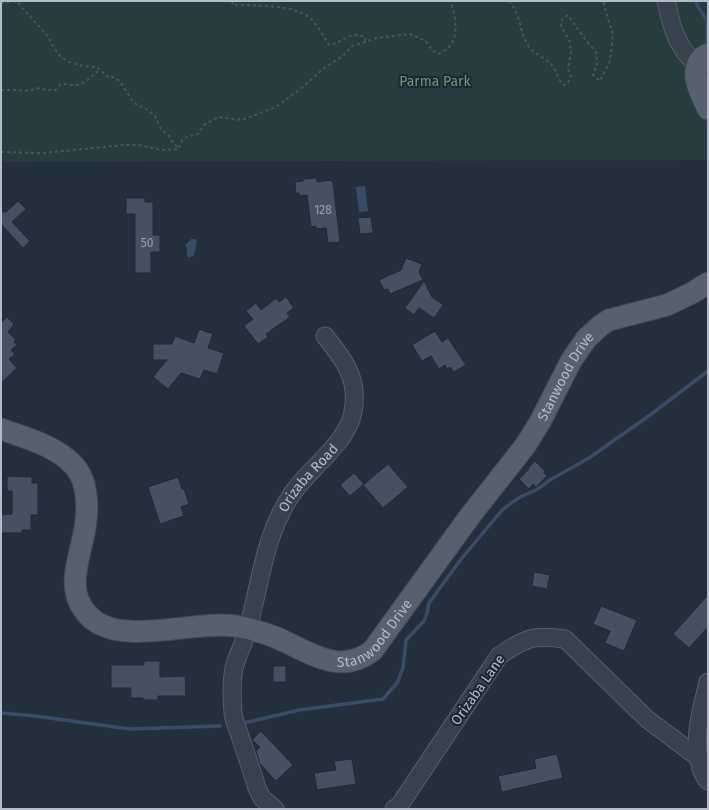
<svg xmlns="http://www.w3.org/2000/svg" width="709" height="810" font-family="'Fira Sans',sans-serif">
<rect width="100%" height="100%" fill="#242f3e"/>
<path fill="#263c3f" d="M1,1h707v159l-707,2z"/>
<g fill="#394c67">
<path d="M365,186l3,25 -9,1 -3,-25z"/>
<path d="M191,239h5l1,3 -3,13 -5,3 -2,-2v-8l-2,-3z"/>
</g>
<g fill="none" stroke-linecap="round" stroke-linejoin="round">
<g stroke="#394c67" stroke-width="3.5">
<path d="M696,1l1,4 10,16v21"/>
<path d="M1,713l34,3 95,13 90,-3"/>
<path d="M244,723l55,-13 84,-11 14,-16 6,-15 3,-28 18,-19 3,-8 2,-10 33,-45 41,-49 17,-12 16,-7 14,-10 39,-22 61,-43 58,-44"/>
</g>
</g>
<g fill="#455162" stroke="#1f2835">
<path d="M317,178v4l14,-2 1,2h1l7,60 -12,1 -2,-15 -10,1v-3l-5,1 -4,-32 -8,1v-3l-3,1 -1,-12 8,-1v-2z"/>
<path d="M126,198h19v4h8v33h7v17h-9v21h-16v-59h-9z"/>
<path d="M18,201l8,8 -14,13 18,19 -7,7 -22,-24v-12h5z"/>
<path d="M371,217l2,16 -13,1 -2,-16z"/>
<path d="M406,258l16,6 -3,8 4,8 -33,14 -2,-5 -4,1 -5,-10 22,-10z"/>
<path d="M424,281l8,16 11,8 -9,13 -15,-10 -5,7 -9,-7z"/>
<path d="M286,297l8,11 -7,5 3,4 -24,17 2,3 -10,7 -14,-18 9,-7 -7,-8 10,-8 5,7 15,-12 3,4z"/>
<path d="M7,317l7,7 -6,8 8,8 -2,2 3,3 -6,5 4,4 -6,5 8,9 -16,15v-60z"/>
<path d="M199,329l14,5 -5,14 16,5 -7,21 -13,-4 -4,9 -19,-6 -13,16 -15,-12 14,-17h-14v-16h19l3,-8 19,7z"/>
<path d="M435,331l7,11 6,-4 18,27 -12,7 -4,-5 -3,2 -2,-4 -6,4 -8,-13 -9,5 -10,-16z"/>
<path d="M535,461l10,10 -1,2 3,3 -11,11 -3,-3 -4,5 -10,-10 10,-10 -1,-1z"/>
<path d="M388,464l20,23 -25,21 -20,-23z"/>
<path d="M354,473l10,11 -14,12 -10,-11z"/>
<path d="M7,476l25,1v6h6v32h-7v15h-9v3h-21v-18l11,-1v-23h-5z"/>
<path d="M178,477l4,12h2l5,15 -8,3 3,9 -24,8 -12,-37z"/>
<path d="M534,572l16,3 -3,14 -15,-3z"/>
<path d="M708,595v32l-19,21 -16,-14z"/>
<path d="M601,606l36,14 -13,31 -19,-8 5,-12 -17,-7z"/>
<path d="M144,661h16v16l25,-1 1,20h-28v4h-15v-2h-12v-10h-20v-23h33z"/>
<rect x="273" y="666" width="13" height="16"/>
<path d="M261,731l32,34 -17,16 -16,-17 -4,-13 4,-4 -8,-7z"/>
<path d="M557,754l6,24 -61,14 -4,-16 38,-8 -2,-9z"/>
<path d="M352,759l4,25 -39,6 -3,-17 22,-3 -2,-9z"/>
</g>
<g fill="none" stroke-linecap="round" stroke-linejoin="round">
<g stroke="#565f6c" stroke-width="19">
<g id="minor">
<path d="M666,1c6,27 10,45 31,64"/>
<path d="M708,682c-6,27 -14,48 -9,77 1,8 3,16 9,22"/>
<path id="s1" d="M275,809l-13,-11 -5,-10c-5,-17 -11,-34 -17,-52 -2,-7 -6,-15 -7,-23 -1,-15 -2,-30 1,-45 3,-13 11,-26 14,-40 13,-46 16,-93 44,-134 17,-26 55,-50 61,-82 6,-33 -8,-51 -28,-76"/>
<path d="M394,809l5,-3 100,-150c26,-18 35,-22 66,-17l82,80 52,39"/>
</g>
</g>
<g stroke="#414a57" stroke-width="23">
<g id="major">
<path d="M708,54c-23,11 -8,39 0,55"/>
<path id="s2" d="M1,429c22,8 48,15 66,30 10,8 16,18 18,30 3,13 2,26 0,39 -5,31 -22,63 5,89 31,30 104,3 145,9 14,2 27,6 40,11 33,14 65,40 98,13l97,-134 55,-70 15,-24 31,-61 15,-22 14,-13 9,-6 58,-15 25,-12 16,-10"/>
</g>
</g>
<g stroke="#44595c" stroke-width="2" stroke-dasharray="3 3" stroke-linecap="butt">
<path d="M232,1l1,4c22,1 64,-2 80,16 6,7 11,16 16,24 16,-2 16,-14 36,-8v5"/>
<path d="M509,1c12,13 10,29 18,43 5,9 17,13 24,20 6,7 6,15 13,21l4,-2 3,-6 -3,-8 3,-17 -1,-10 -9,-16 1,-7 6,-4 20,28 8,9 1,12 -4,11 7,6 10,-20 3,-26 -10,-34"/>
<path d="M1,3l16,-2c9,12 19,22 29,33 4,6 7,13 11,18 8,12 27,15 40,15l12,11 3,-1 6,3 5,6 11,17 14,7 7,6 6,13 8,7 3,5 6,7"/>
<path d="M1,90h16l9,1 14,-3 5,2h11l4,-5c6,-2 7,0 12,0 12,1 20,-9 28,-16"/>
<path d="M1,152l43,1 80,-8h15l23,5 17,-1c2,-13 8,-12 19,-15l6,-9 14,-8 24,3 34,-13 27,-20 20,-18 21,-14 8,-9 25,-8 33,-4 16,7 6,9 6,4c24,-9 18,-34 13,-53"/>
</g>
<use href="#minor" stroke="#38414e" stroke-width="17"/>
<use href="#major" stroke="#56606e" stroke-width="21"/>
</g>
<g text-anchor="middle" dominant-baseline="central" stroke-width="4" stroke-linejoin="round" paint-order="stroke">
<g font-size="12" fill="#98a1af">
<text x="323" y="210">128</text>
<text x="147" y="243">50</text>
</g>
<g font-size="14" fill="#6b9a76" stroke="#1d2633">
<text x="435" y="81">Parma Park</text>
</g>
<g font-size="14" fill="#b4bcc9" stroke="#1d2633">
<text stroke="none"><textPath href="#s2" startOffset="873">Stanwood Drive</textPath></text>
<text stroke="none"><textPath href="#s1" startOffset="359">Orizaba Road</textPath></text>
<text stroke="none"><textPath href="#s2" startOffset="549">Stanwood Drive</textPath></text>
<text transform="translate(478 690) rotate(-55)">Orizaba Lane</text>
</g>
</g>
<rect width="709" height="810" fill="none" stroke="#b4bcc9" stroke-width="4"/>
</svg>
